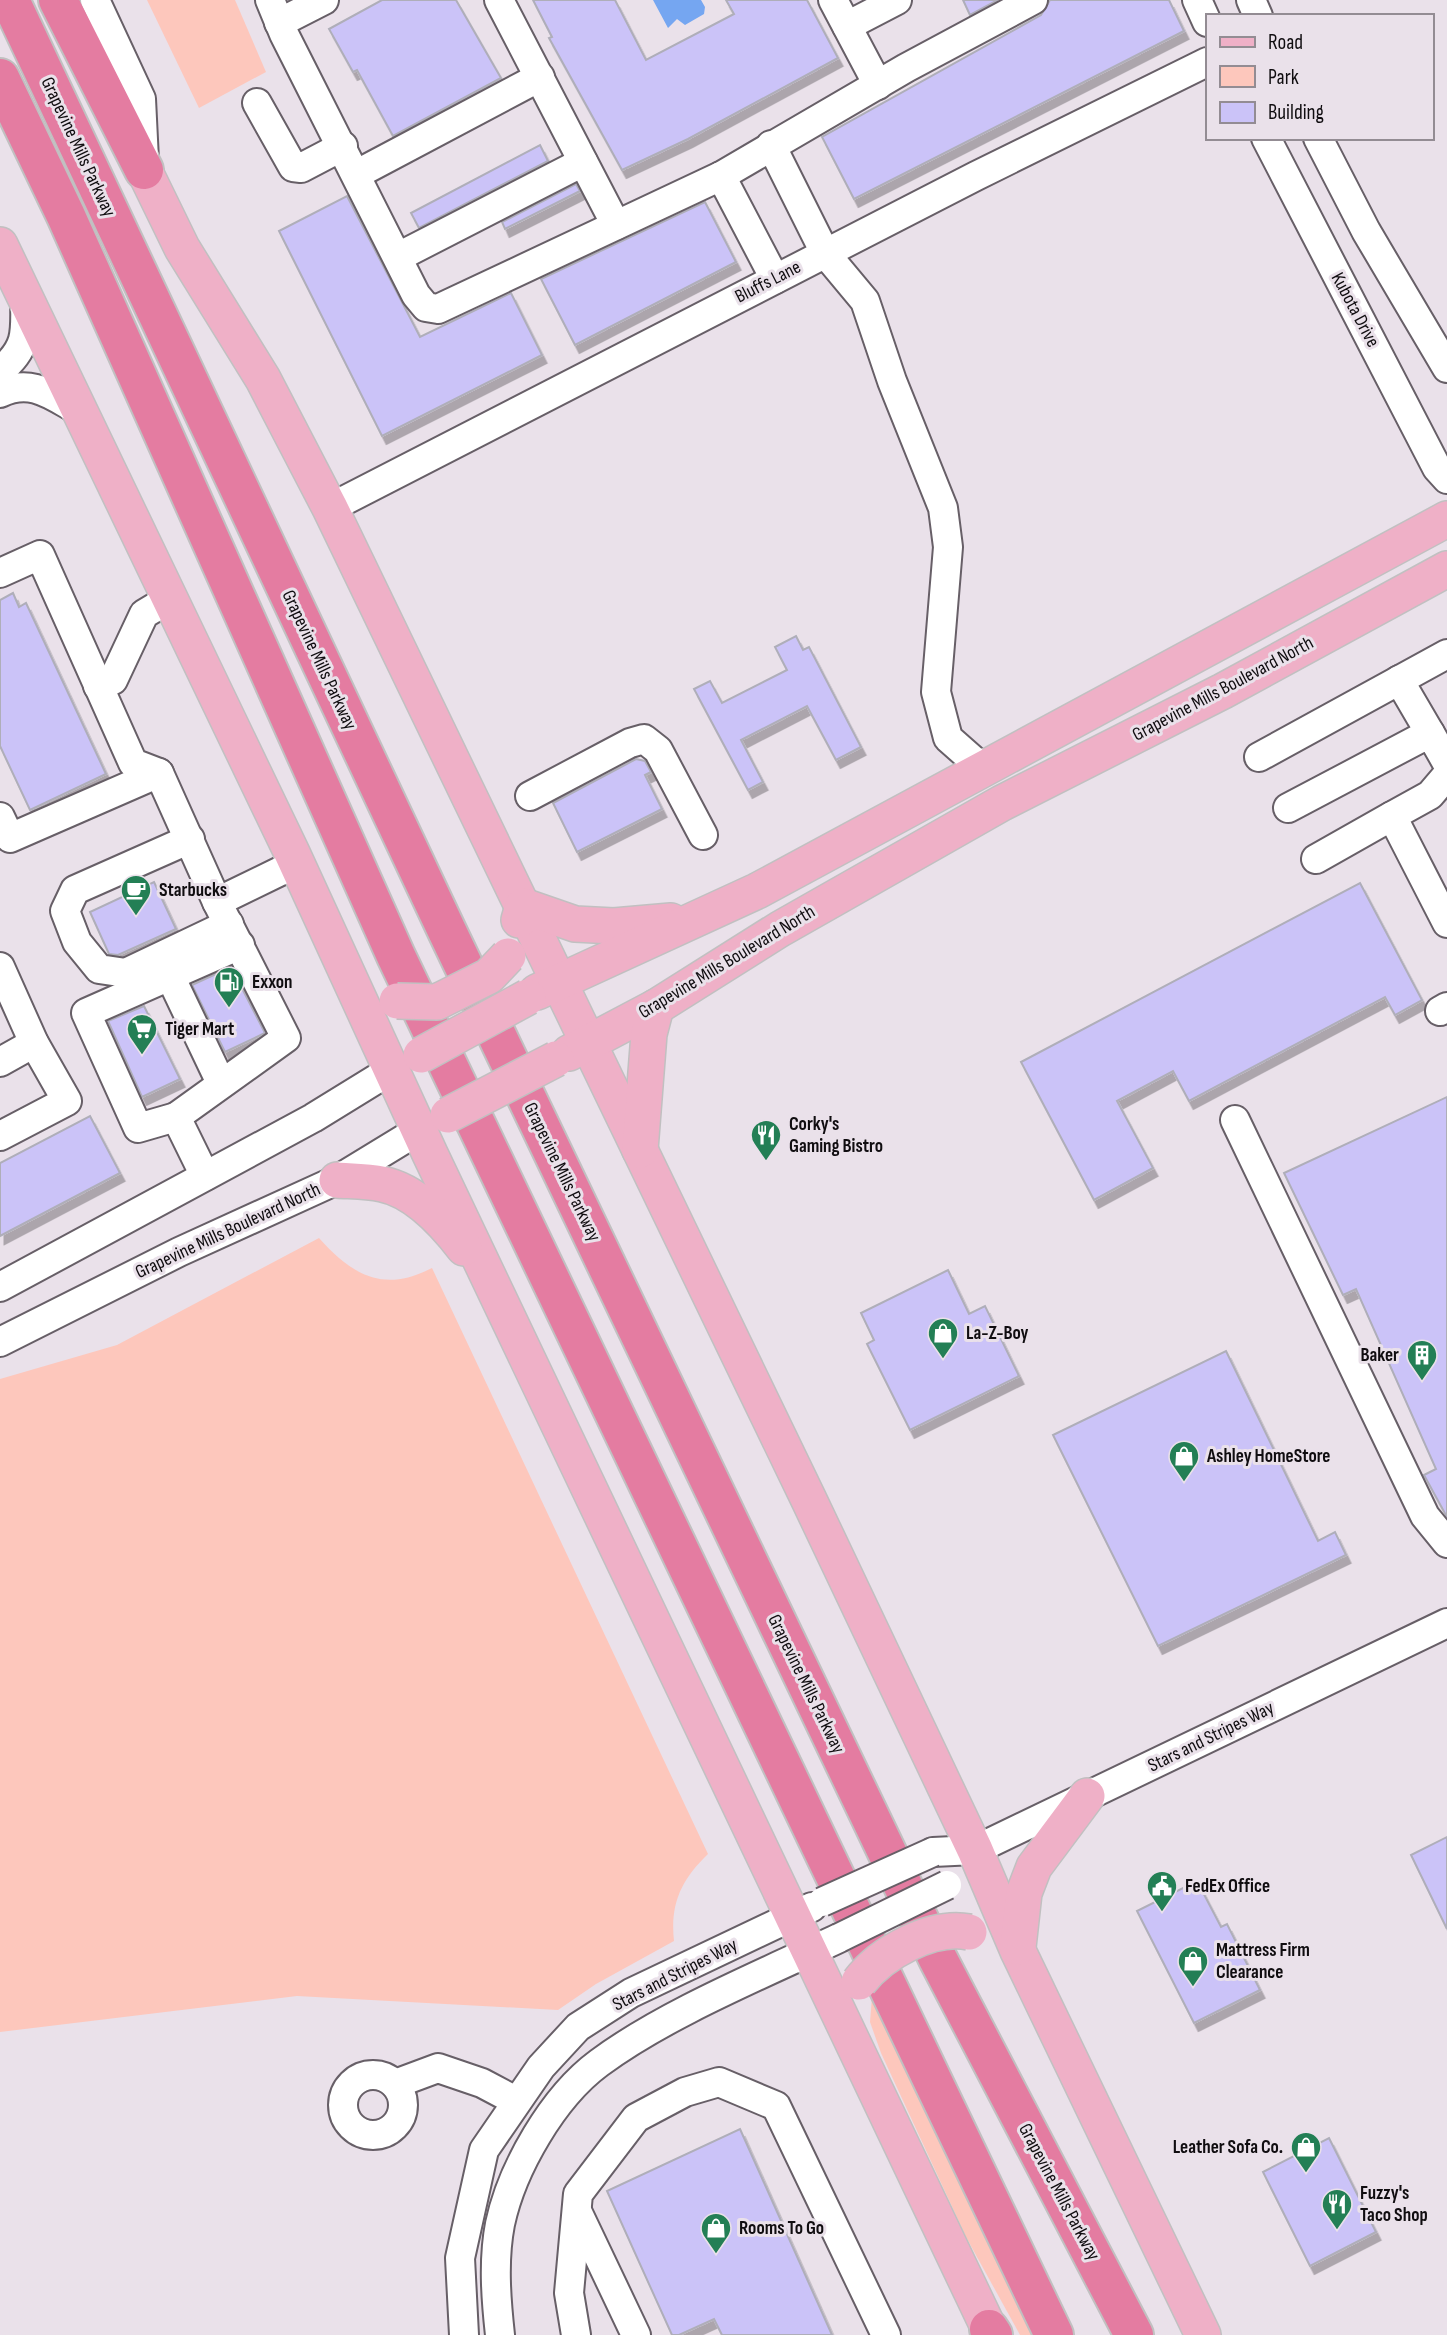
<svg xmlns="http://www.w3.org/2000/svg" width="1447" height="2335" font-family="'Sofia Sans Condensed',sans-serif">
<defs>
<filter id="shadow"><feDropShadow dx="4.5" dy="8" stdDeviation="0" flood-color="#0004"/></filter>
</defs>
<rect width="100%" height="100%" fill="#eae1ea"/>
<g fill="#fdc7bc">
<path d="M147,0h88l31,72 -67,36z"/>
<path d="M319,1238c34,38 65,55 113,30l276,586c-27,26 -38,50 -34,87l-78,43 -38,26 -261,-14 -297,36v-653l117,-34z"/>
<path d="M872,1997l164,338h-16l-54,-98 -85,-184 -11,-31z"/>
</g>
<path fill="#75a6f1" d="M653,0h48l4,7 -1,7 -19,11 -8,-6 -9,9z"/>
<g fill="#cbc3f8" stroke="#afaeb9" stroke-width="2" filter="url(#shadow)">
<path d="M382,0h74l45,78 -108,58 -36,-66 -4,2 -24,-43z"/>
<path d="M533,0h82l31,60 88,-46 -8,-14h81l31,58 -150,81 -66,31 -73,-132 3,-1z"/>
<path d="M963,0h35l-28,15z"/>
<path d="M1050,0h119l15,31 -330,168 -32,-62 219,-122z"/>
<path d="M540,145l8,16 -129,67 -8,-15z"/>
<path d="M576,184l4,7 -75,38 -3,-7z"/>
<path d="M347,196l73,141 91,-44 31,62 -160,81 -103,-205z"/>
<path d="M705,202l31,60 -161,83 -34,-66z"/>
<path d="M13,593l6,14 7,-4 80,171 -76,36 -30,-64v-146z"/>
<path d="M796,636l7,14 6,-3 52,100 -25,13 -29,-54 -66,34 22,42 -15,8 -54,-101 16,-8 12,22 65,-33 -12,-23z"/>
<path d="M636,759l9,2 6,11 -6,3 17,34 -85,43 -24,-49z"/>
<path d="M154,882l22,47 -58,26 -9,-1 -19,-42z"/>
<path d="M1360,883l62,117 -27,15 -10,-18 -196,104 -16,-30 -56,30 36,67 -59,32 -73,-138z"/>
<path d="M231,967l34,66 -40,19 -33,-67z"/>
<path d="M144,1006l36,73 -38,18 -34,-76z"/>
<path d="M1447,1097v420l-23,-42 12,-6 -80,-180 -13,6 -59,-122z"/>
<path d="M90,1116l30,57 -120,63v-73z"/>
<path d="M948,1270l21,44 16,-8 34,70 -109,54 -43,-86 7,-4 -13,-27z"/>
<path d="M1226,1351l92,190 17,-9 11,23 -188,91 -105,-211z"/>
<path d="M1447,1837v92l-36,-74z"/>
<path d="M1197,1881l24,46 6,-3 33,66 -66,33 -57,-112z"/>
<path d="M740,2129l92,206h-110l-8,-16 -35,16h-7l-65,-144z"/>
<path d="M1329,2138l47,94 -66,34 -47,-94z"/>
</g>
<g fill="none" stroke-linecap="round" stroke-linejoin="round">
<g stroke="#675f67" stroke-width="32">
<g id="minor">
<path d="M95,0l46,99 3,61"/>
<path d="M270,0l14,34 132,261 10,12 12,2 283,-133 185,-108 127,-68"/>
<path d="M499,0l117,225"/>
<path d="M833,0l45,85"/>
<path d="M1197,0l10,22"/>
<path d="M1251,0l7,16"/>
<path d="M279,23l45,-23"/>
<path d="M847,26l50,-26"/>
<path d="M257,103l36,64 8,1 42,-22"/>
<path d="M1266,138l171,330 10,11"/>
<path d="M1318,138l48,93 81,137"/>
<path d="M771,145l54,108 40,48 27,80 51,127 5,39 -12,145 12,46 34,30"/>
<path d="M357,174l183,-97"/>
<path d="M721,176l54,103"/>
<path d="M398,257l185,-95"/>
<path d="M0,371c27,-22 26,-38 25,-70"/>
<path d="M0,393c31,-15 51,2 78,17"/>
<path d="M330,508l646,-332 231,-114"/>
<path d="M0,573l40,-18 93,208 26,10 58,129 69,136 -110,79 29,59"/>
<path d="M1399,680l31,53"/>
<path d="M98,686l15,-6 31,-66 25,-15"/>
<path d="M1259,757l188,-103"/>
<path d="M1447,775l-17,20 -38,21 55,107"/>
<path d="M530,796l100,-53 14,-4 14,11 45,85"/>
<path d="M1288,808l142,-75 17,30"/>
<path d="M0,817l10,21 149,-65"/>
<path d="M190,839l-115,51 -10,21 12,31 22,27 27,4 103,-49"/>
<path d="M1316,859l76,-43"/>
<path d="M217,902l80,-39"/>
<path d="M0,967l34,76 33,58 -67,35"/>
<path d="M170,976l51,107"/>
<path d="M1440,1011l7,-4"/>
<path d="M0,1062l34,-19"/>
<path d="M176,1117l-38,11 -52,-115 154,-68"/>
<path d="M1235,1120l190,396 22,27"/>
<path d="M0,1287l313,-169 78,-48"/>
<path d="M0,1342l179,-90 158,-72 82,-50"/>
<path d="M933,1852l42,-2 472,-227"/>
<circle cx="373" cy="2105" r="30"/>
<path d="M395,2084l43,-16 44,15 34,18"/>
<path d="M577,2211l59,124"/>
<path d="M464,2335l-4,-77 24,-108 57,-83 37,-40 53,-34 181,-86"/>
<path d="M500,2335c-4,-36 -7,-75 0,-111 12,-56 53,-127 99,-161 66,-49 164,-89 240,-125"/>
<path d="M576,2335l-7,-42 9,-99 58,-76 49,-26 34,-10 57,24 110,229"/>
</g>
</g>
<g stroke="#c1c0c1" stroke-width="38">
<g id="major">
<path d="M144,170l38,78 81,131 67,129 479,992 166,350 43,101 185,384"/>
<path d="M0,245l292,608 138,301 562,1181"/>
<path d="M519,920l4,-14 52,18 39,2 57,-5"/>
<path d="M537,992l220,-101 690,-372"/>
<path d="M569,1053l87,-46 124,-78 222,-126 221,-112 224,-122"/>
<path d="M640,1150l9,-116 7,-27"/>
<path d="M337,1180c15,1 31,1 45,4 34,7 62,38 82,64"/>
<path d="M1018,1947l6,-54 10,-26 53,-71"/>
</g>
</g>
<g stroke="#c1c0c1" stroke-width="42">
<g id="highway">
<path d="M10,0l437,931 491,1028 196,376"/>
<path d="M58,0l86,170"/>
<path d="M0,78l66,138 330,740 658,1379"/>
<path d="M989,2329l4,6"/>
</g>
</g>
<use href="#minor" stroke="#fff" stroke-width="28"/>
<use href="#major" stroke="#efb0c7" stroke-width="35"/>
<use href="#highway" stroke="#e47ca1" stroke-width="38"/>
<g stroke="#675f67" stroke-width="32" stroke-linecap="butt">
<g id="minor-bridge">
<path d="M822,1902l111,-50"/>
<path d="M839,1938l108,-53"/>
</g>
</g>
<g stroke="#c1c0c1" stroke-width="38" stroke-linecap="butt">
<g id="major-bridge">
<path d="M397,1001l40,1 52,-26 19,-20"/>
<path d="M421,1055l107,-58"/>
<path d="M448,1115l108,-56"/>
<path d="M859,1982c23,-30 73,-57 110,-50"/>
</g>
</g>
<use href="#minor-bridge" stroke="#fff" stroke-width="28"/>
<use href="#major-bridge" stroke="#efb0c7" stroke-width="35"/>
</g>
<defs>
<g id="cafe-pin" transform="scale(1.575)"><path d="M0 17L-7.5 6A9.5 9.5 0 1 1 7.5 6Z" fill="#237f55" stroke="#eae1ea"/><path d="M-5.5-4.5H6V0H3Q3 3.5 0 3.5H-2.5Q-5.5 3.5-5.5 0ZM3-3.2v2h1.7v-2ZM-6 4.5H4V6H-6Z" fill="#fff"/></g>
<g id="fuel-pin" transform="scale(1.575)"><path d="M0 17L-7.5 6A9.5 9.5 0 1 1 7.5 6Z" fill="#237f55" stroke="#eae1ea"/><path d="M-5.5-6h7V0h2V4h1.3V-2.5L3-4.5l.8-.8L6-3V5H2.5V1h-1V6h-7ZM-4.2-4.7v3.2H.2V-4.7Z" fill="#fff"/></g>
<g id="supermarket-pin" transform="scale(1.575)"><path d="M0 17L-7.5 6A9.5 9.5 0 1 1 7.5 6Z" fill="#237f55" stroke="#eae1ea"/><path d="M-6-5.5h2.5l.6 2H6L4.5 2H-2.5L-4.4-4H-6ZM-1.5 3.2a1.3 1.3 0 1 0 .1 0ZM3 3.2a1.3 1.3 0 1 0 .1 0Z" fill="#fff"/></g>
<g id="restaurant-pin" transform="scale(1.575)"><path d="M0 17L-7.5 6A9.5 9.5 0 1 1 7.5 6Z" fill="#237f55" stroke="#eae1ea"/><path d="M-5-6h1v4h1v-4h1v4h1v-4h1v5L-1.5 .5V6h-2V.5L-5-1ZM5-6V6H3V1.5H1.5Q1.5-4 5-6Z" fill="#fff"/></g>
<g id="shop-pin" transform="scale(1.575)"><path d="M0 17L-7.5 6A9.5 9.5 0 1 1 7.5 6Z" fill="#237f55" stroke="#eae1ea"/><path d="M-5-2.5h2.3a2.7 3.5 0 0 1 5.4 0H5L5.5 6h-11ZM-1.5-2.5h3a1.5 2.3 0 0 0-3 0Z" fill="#fff"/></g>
<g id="building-pin" transform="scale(1.575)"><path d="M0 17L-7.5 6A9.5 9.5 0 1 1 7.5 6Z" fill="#237f55" stroke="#eae1ea"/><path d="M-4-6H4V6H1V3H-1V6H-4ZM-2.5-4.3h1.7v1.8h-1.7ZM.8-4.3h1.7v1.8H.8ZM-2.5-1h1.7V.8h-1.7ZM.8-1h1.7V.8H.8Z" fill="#fff"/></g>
<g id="civic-pin" transform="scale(1.575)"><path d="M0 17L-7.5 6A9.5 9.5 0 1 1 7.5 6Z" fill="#237f55" stroke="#eae1ea"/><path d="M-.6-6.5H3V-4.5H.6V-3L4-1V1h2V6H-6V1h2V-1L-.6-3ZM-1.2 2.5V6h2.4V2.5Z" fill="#fff"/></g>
</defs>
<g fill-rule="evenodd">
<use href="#cafe-pin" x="136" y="890"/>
<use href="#fuel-pin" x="229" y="982"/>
<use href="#supermarket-pin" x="142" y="1029"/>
<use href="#restaurant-pin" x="766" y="1135"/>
<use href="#shop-pin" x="943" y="1333"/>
<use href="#building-pin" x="1422" y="1355"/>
<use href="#shop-pin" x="1184" y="1456"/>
<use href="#civic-pin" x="1162" y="1886"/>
<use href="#shop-pin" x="1193" y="1961"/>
<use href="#shop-pin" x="1306" y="2147"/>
<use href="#restaurant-pin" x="1337" y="2204"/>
<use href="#shop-pin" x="716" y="2228"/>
</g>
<g text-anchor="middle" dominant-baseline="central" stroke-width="6" stroke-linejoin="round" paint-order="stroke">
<g font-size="19" fill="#100d10" stroke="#eae1ea">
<text transform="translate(78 147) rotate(65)">Grapevine Mills Parkway</text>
<text transform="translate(768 282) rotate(-27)">Bluffs Lane</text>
<text transform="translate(1355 310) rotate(62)">Kubota Drive</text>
<text transform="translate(319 660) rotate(65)">Grapevine Mills Parkway</text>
<text transform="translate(1223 689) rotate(-28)">Grapevine Mills Boulevard North</text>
<text transform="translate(727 962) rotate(-31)">Grapevine Mills Boulevard North</text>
<text transform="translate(562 1172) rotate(64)">Grapevine Mills Parkway</text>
<text transform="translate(228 1231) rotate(-25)">Grapevine Mills Boulevard North</text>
<text transform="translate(806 1684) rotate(64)">Grapevine Mills Parkway</text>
<text transform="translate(1211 1737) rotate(-26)">Stars and Stripes Way</text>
<text transform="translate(675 1975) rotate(-27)">Stars and Stripes Way</text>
<text transform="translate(1059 2192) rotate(62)">Grapevine Mills Parkway</text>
</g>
<g font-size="19" font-weight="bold" fill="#100d10" stroke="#eae1ea" text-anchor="start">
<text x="159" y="890">Starbucks</text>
<text x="252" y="982">Exxon</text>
<text x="165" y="1029">Tiger Mart</text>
<text x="789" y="1124">Corky's<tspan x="789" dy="22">Gaming Bistro</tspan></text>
<text x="966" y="1333">La-Z-Boy</text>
<text x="1399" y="1355" text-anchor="end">Baker</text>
<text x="1207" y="1456">Ashley HomeStore</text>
<text x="1185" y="1886">FedEx Office</text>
<text x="1216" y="1950">Mattress Firm<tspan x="1216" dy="22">Clearance</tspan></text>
<text x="1283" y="2147" text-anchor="end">Leather Sofa Co.</text>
<text x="1360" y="2193">Fuzzy's<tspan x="1360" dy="22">Taco Shop</tspan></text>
<text x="739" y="2228">Rooms To Go</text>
</g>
</g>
<rect x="1206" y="14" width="228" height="126" fill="#eae1ea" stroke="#938c93" stroke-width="2"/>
<rect x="1220" y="37" width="35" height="10" fill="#efb0c7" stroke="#938c93" stroke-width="2"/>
<text x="1268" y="49" font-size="21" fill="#100d10">Road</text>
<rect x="1220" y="66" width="35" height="21" fill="#fdc7bc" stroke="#938c93" stroke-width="2"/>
<text x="1268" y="84" font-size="21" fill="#100d10">Park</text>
<rect x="1220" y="102" width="35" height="21" fill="#cbc3f8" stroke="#938c93" stroke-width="2"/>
<text x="1268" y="119" font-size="21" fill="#100d10">Building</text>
</svg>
